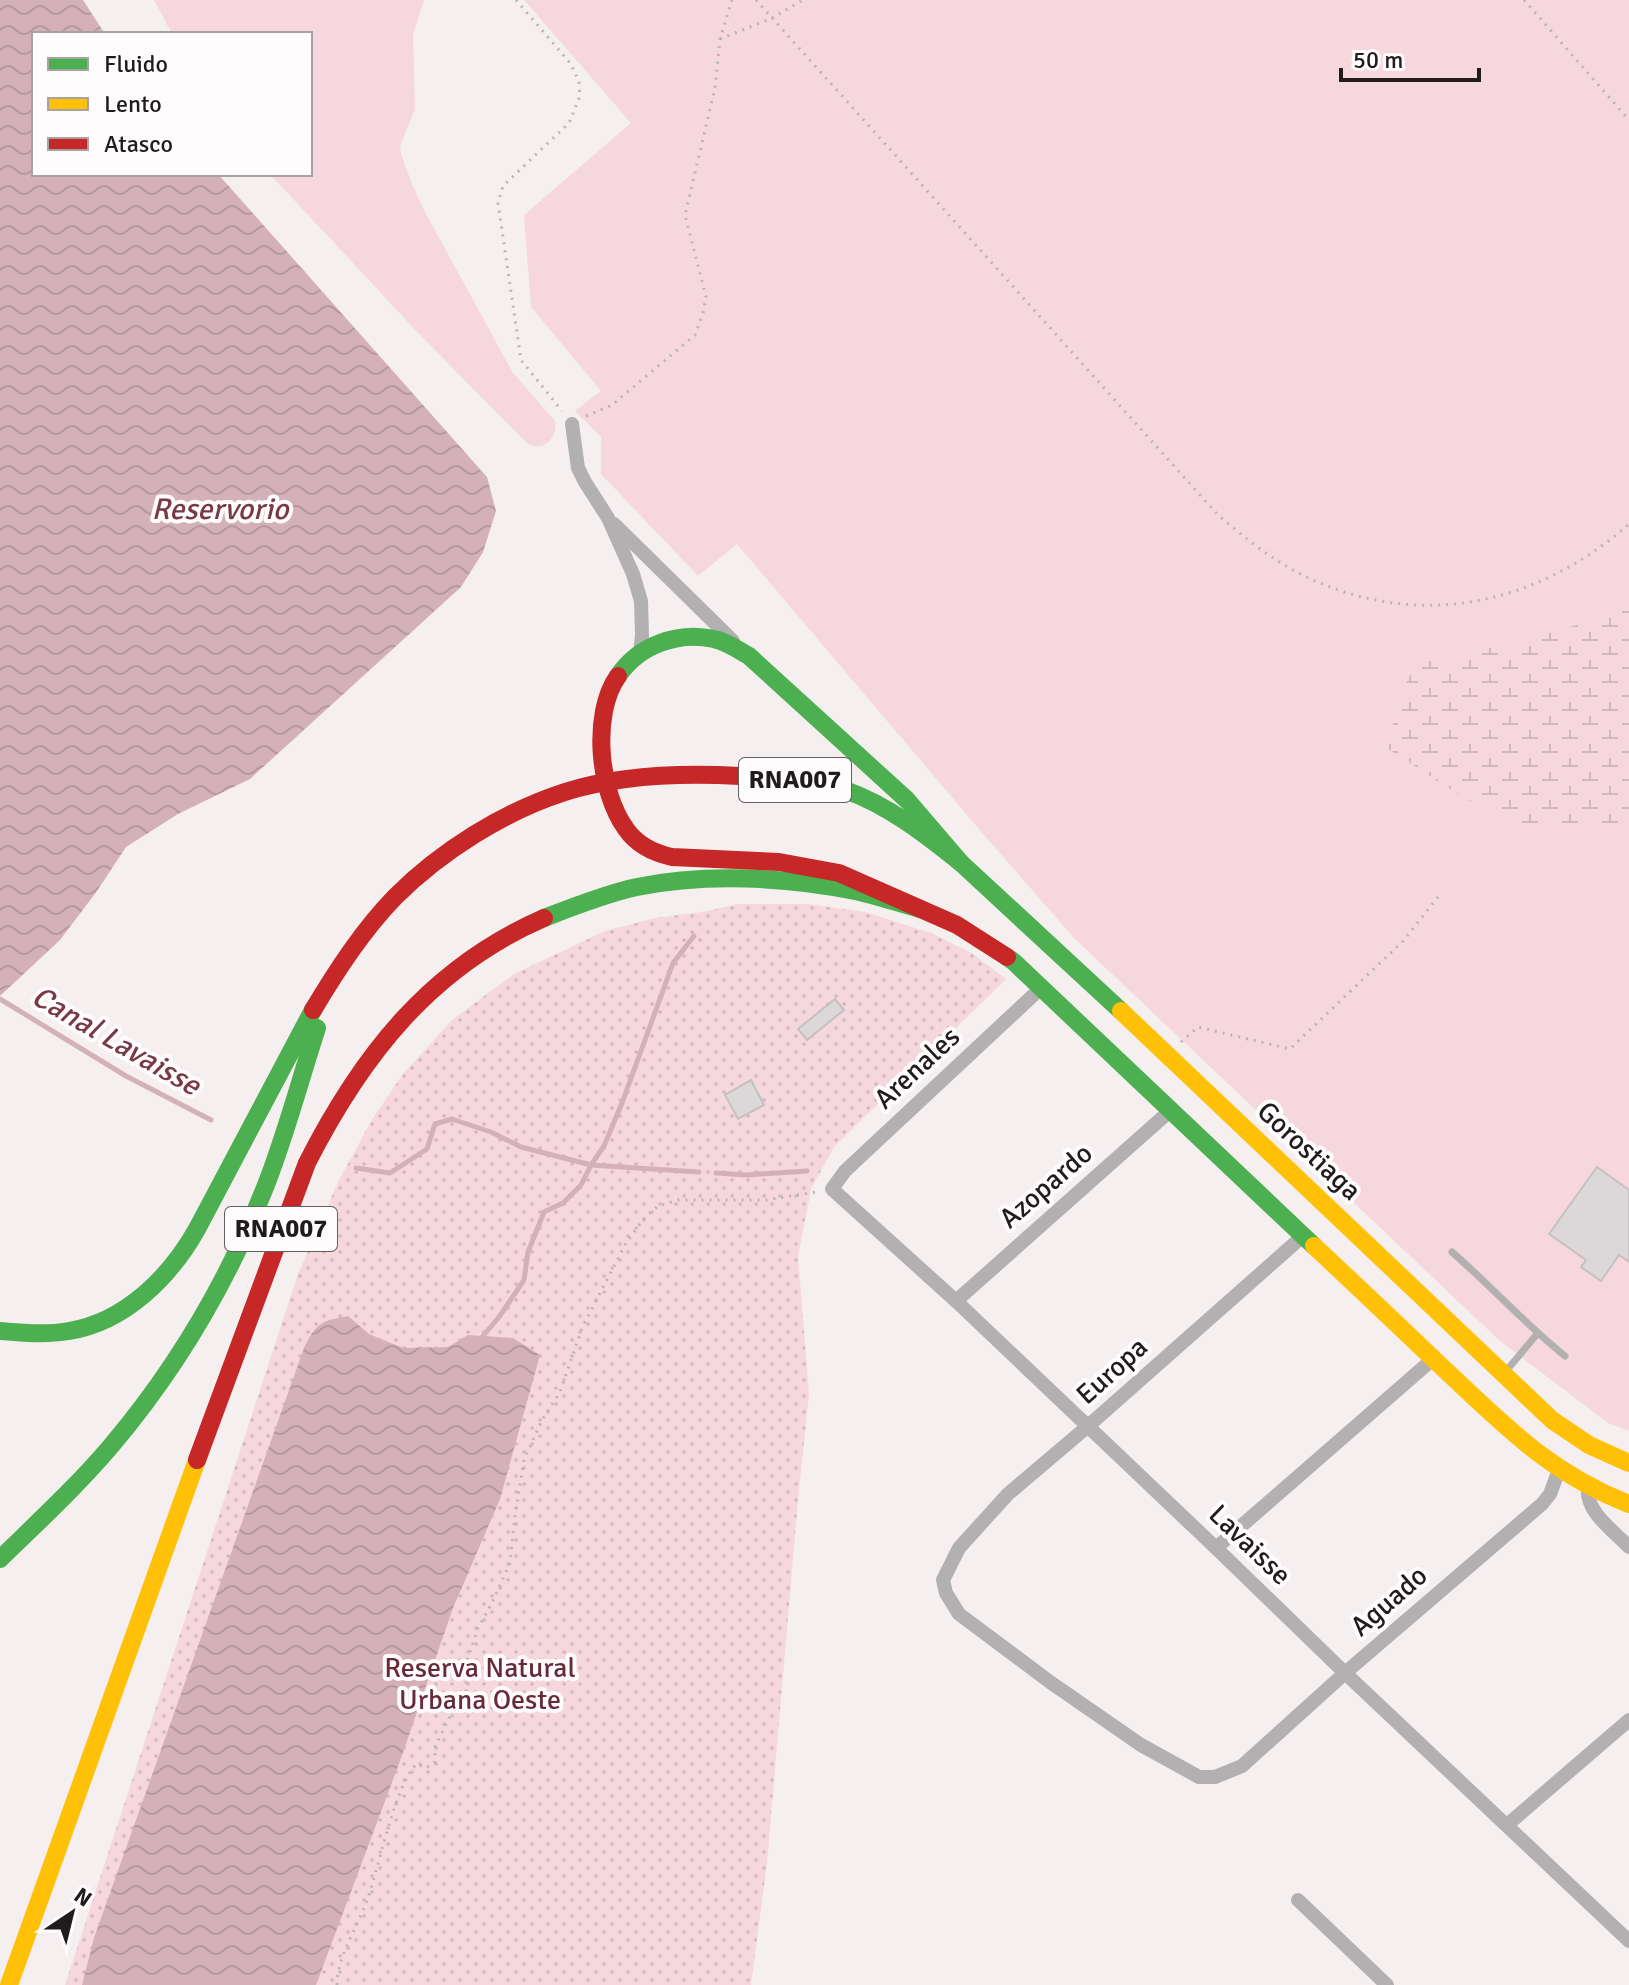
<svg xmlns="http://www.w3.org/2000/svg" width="1629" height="1985" font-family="Signika,sans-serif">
<defs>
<pattern id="wetland-marsh" width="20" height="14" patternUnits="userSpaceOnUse" patternTransform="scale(2)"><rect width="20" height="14" fill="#f5d7dd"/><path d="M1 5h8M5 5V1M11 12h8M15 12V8" fill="none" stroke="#d2b8bd"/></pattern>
<pattern id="park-dots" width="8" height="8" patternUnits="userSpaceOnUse" patternTransform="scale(2)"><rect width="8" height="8" fill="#f5d7dd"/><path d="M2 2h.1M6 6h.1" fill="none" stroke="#d2b8bd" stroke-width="1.8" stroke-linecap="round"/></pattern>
<pattern id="water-waves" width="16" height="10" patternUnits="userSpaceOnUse" patternTransform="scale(2)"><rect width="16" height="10" fill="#d4b1b8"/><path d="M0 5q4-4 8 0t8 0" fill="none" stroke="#b6989e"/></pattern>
</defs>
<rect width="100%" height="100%" fill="#f5eff0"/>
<g fill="#f5d7dd">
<path d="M154,0h270l-11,34 2,75 -15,37 1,8 11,30 13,28 88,161 42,48c3,17 -11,32 -28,22l-107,-108 -150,-161h40v-140h-138z"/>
<path d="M524,0h1105v1431l-21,-8 -108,-82 -426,-403 -96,-110 -241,-284 -39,32 -97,-102v-37l-26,-26 26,-20 -70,-84 -7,-92 107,-92z"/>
</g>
<path fill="url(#wetland-marsh)" d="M1629,607v215l-42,4 -76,-3 -55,-30 -68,-44 9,-45 18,-40c73,-15 145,-31 214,-57z"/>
<path fill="url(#park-dots)" d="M738,904h70l57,8 66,21 42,21 33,25 -172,168 -23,42 -13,67 11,138 -11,106 -31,363 -16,122h-686l233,-711 41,-94 34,-62 30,-44 49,-54 62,-46 91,-43 50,-13 47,-6z"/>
<g fill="url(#water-waves)">
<path d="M0,0h83l22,34h-71v140h184l269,303 9,34 -13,41 -22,35 -211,192 -72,35 -52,33 -29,44 -37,49 -60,56z"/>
<path d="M348,1316l21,18 34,14 45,-1 20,-12 45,3 27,17 -40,144 -47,109 -53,153 -84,224h-234l12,-47 210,-590c12,-25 17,-27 44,-32z"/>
</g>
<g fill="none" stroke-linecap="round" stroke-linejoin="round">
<g stroke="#d4b1b8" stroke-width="5">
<path d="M0,999l126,77 85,44"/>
<path d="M356,1168l34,5 37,-24 8,-25 17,-5 39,13 30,15 70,18 108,7"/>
<path d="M716,1173l30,2 61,-4"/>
<path d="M483,1336l16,-19 25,-37 4,-28 16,-40 19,-9 18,-18 10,-20 13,-19 18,-43 51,-140 21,-27"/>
</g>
</g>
<g fill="#dcd7d8" stroke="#c5c1c1" stroke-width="2">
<path d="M835,999l9,11 -37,30 -9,-11z"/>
<path d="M751,1080l13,25 -26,14 -13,-24z"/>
<path d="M1597,1167l32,23v72l-10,-7 -18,26 -20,-14 5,-7 -37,-26z"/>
</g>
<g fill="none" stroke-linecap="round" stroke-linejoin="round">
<g stroke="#b9b5b6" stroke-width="3" stroke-dasharray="2 6" stroke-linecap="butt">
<path d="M516,0l55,64 8,18 1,14 -11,27 -66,63 -5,17 23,157 41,51"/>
<path d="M756,0l462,515c29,25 59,49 95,65 112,50 226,23 316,-56"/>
<path d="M1524,0l105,120"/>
<path d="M720,39l52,-21 31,-18"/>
<path d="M586,416l26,-11 83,-70 8,-22 3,-16 -21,-82 30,-127 5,-49 12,-39"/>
<path d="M1181,1042l17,-15 92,22 113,-108 35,-44"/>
<path d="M337,1985c0,-28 19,-55 29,-82 12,-30 29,-121 51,-139l9,4 9,-6v-15l13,-27 18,-29v-27l12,-36 14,-25 18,-40 5,-47 9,-56 18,-40 18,-28 22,-64 44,-85 19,-26 13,-11 20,-6h88l50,-8"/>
</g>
<g stroke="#b2b0b0" stroke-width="7">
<path d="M1452,1252c39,34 73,72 113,104"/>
<path d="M1507,1370l30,-36"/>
</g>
<g stroke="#b2b0b0" stroke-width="14">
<path d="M572,424l6,44 7,14 23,36 25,56 8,27 1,34 -2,18"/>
<path d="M614,524l119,117"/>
<path d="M1041,988l-196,183 -13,18 124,112 260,247 129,125 284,268"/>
<path d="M1303,1236l-216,191 -79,67 -49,54 -16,32 3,13 13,21 91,68 91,63 58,32h16l27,-11 103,-93 197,-169 8,-10 9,-24"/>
<path d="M956,1301l215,-191"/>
<path d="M1588,1487c-3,25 25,43 41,60"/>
<path d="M1216,1548l217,-189"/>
<path d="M1507,1825l122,-105"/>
<path d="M1298,1900l89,85"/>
</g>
<g stroke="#4caf50" stroke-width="18">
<path d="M618,676c21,-31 60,-45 96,-37 12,2 24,11 35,17l158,144 54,63 160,148"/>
<path d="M740,776c35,2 72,3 105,14 43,15 81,45 116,73"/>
<path d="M544,918c28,-11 64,-25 93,-31 68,-14 150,-10 218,4 22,5 44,12 65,18"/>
<path d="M1007,957l7,5 300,284"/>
<path d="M0,1331c23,2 46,4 69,0 56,-9 101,-54 128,-102l116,-219"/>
<path d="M0,1559c38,-37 77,-73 111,-113 66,-78 118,-167 155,-261 20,-51 34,-105 51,-157"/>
</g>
<g stroke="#ffc107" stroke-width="18">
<path d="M1121,1011l431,409 37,25 40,18"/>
<path d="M1314,1246c43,40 86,81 129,122 61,57 106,105 186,136"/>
<path d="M9,1985l188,-525"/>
</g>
<g stroke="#c62828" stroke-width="18">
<path d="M618,676c-27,38 -19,116 8,153 11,16 28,24 46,28l107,5 60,11 118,52 50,32"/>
<path d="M313,1010c24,-40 50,-80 82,-113 46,-46 108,-85 170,-105 54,-17 119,-19 175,-16"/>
<path d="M197,1460l110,-297c55,-108 124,-196 237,-245"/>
</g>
</g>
<g text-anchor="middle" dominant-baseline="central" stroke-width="8" stroke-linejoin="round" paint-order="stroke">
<g fill="#fffcfd" stroke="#635e60" stroke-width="2">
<rect x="739" y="758" width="112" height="44" rx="6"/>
<rect x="225" y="1207" width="112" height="44" rx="6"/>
</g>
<g font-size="26" font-weight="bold" fill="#201b1c">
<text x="795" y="780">RNA007</text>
<text x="281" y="1229">RNA007</text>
</g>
<g font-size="28" fill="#201b1c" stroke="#fffcfd">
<text transform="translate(917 1068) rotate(-43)">Arenales</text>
<text transform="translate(1309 1151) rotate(43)">Gorostiaga</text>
<text transform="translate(1046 1186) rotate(-41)">Azopardo</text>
<text transform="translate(1112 1371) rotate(-42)">Europa</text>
<text transform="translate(1250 1545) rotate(44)">Lavaisse</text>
<text transform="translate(1389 1601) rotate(-41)">Aguado</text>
</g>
<g font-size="28" fill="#672a3a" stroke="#fffcfd">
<text x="480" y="1668">Reserva Natural<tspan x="480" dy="32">Urbana Oeste</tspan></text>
</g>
<g font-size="30" font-style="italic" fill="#783949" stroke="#fffcfd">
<text x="220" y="509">Reservorio</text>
<text transform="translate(116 1041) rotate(30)">Canal Lavaisse</text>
</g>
</g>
<rect x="32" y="32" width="280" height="144" fill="#fffcfd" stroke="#a6a2a3" stroke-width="2"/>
<rect x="48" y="58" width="40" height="12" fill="#4caf50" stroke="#a6a2a3" stroke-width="2"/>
<text x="104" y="72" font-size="24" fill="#201b1c">Fluido</text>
<rect x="48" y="98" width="40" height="12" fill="#ffc107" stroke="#a6a2a3" stroke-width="2"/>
<text x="104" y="112" font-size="24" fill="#201b1c">Lento</text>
<rect x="48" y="138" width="40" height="12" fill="#c62828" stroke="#a6a2a3" stroke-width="2"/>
<text x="104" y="152" font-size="24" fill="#201b1c">Atasco</text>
<g transform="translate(72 1913) rotate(35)" stroke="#fffcfd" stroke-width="6" paint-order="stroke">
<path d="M0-6L14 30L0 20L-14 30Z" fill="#201b1c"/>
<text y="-12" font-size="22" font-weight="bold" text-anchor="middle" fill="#201b1c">N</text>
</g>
<path d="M1341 68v12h138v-12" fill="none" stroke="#201b1c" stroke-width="4"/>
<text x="1353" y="68" font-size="24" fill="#201b1c" stroke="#fffcfd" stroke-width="6" paint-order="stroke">50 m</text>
</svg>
